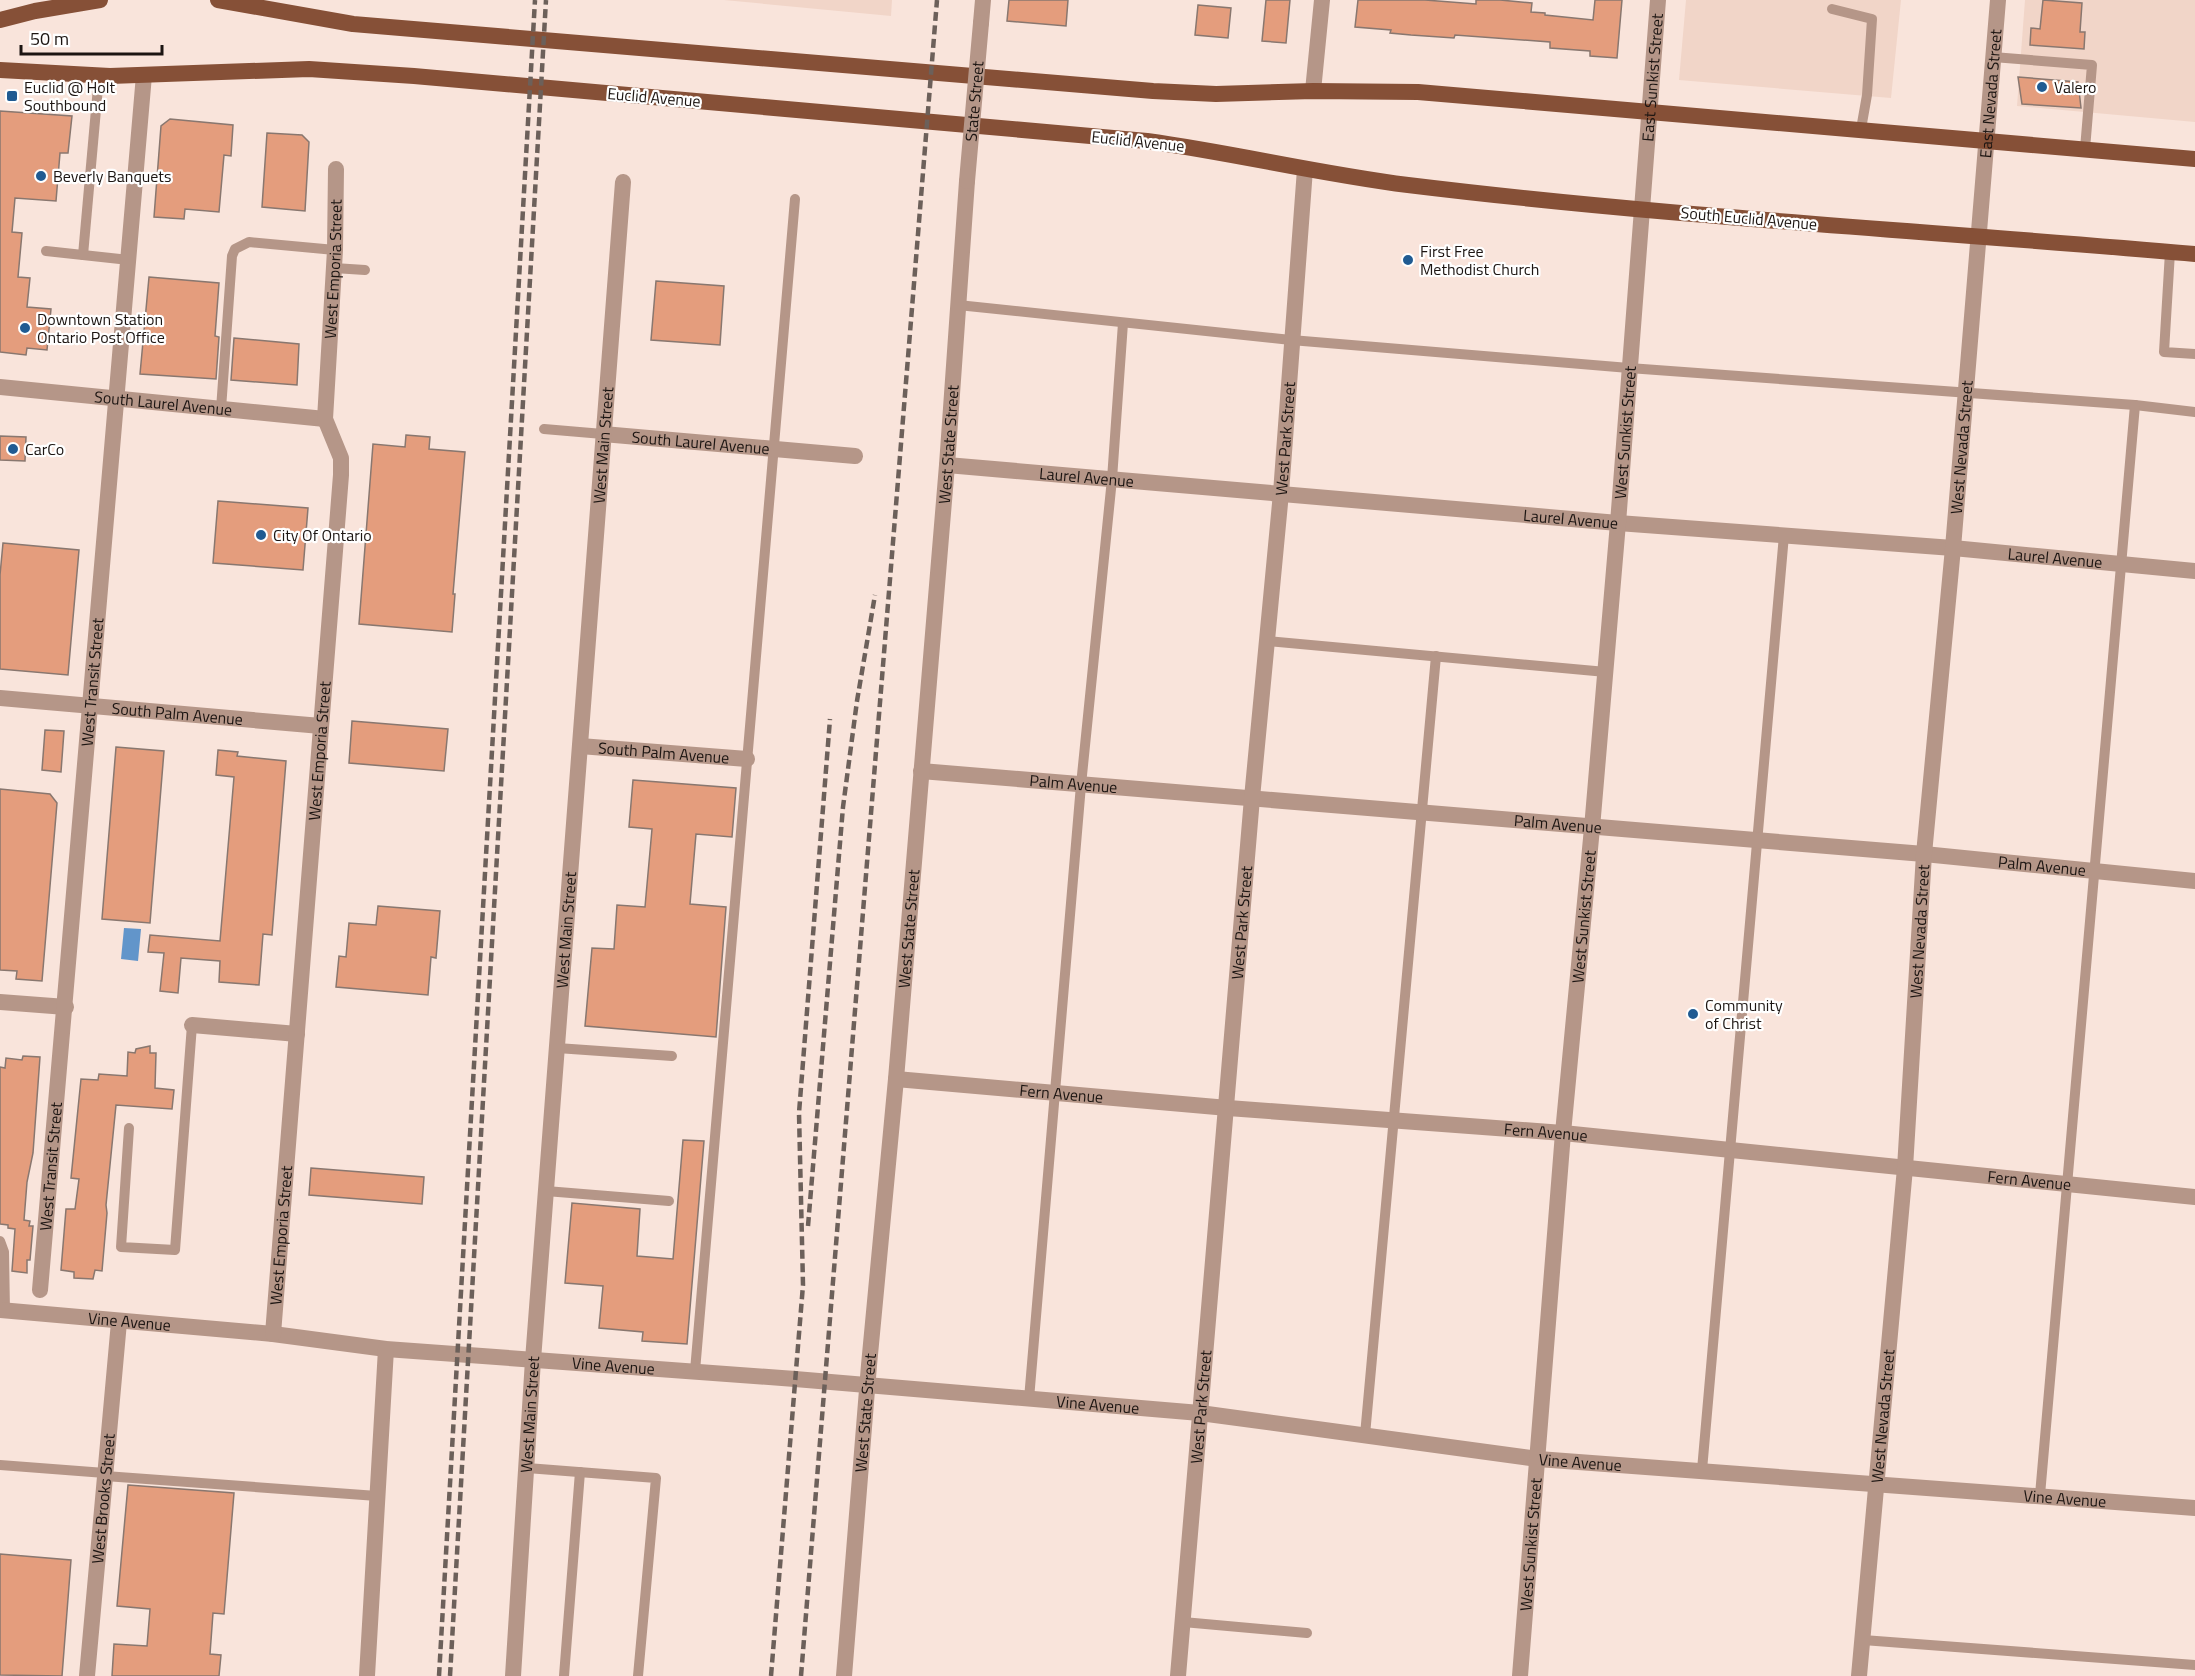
<svg xmlns="http://www.w3.org/2000/svg" width="2195" height="1676" font-family="'Titillium Web',sans-serif">
<rect width="100%" height="100%" fill="#f9e4db"/>
<g fill="#f1d5c8">
<path d="M724,0h168l-1,16z"/>
<path d="M1686,0h215l-10,98 -212,-18z"/>
<path d="M2025,0h170v122l-178,-16z"/>
</g>
<path fill="#6295ca" d="M124,928l17,1 -3,32 -17,-2z"/>
<g fill="#e49d7d" stroke="#89776f" stroke-width="1.5">
<path d="M1009,0h59l-2,26 -59,-5z"/>
<path d="M1266,0h24l-4,43 -24,-2z"/>
<path d="M1358,0h67l51,4v-4h24l32,3 -1,9 14,1v2l48,5 2,-20h27l-5,58 -27,-2v-5l-40,-3v-6l-95,-7 -1,3 -43,-3 -21,-2 1,-3 -36,-3z"/>
<path d="M2043,0l39,3 -2,29h5l-1,17 -54,-4 1,-17 9,1z"/>
<path d="M1198,5l33,3 -3,30 -33,-3z"/>
<path d="M2018,77l60,5 3,26 -59,-4z"/>
<path d="M0,111l72,5 -4,37h-8l-4,48 -41,-3 -3,34 10,1 -4,44 12,1 -3,29 24,2 -4,41 -20,-2 -1,7 -26,-3z"/>
<path d="M170,119l63,6 -2,31 -7,-1 -5,57 -34,-3 -1,10 -30,-2 7,-91z"/>
<path d="M267,133l35,2 7,7 -4,69 -43,-4z"/>
<path d="M149,277l70,6 -4,53 4,1 -3,42 -76,-5z"/>
<path d="M656,281l68,5 -4,59 -69,-5z"/>
<path d="M234,338l65,6 -2,41 -66,-5z"/>
<path d="M406,435l24,2 -1,12 36,3 -12,142h2l-3,38 -93,-8 14,-180 32,3z"/>
<path d="M0,436l26,1 -1,24 -25,-1z"/>
<path d="M218,501l90,7 -5,62 -90,-7z"/>
<path d="M3,543l76,7 -11,125 -68,-6v-94z"/>
<path d="M352,721l96,8 -4,42 -95,-8z"/>
<path d="M45,730l19,1 -3,41 -19,-2z"/>
<path d="M116,747l48,4 -14,172 -48,-4z"/>
<path d="M218,750l20,2 -1,4 49,5 -14,174 -9,-1 -4,51 -40,-3 1,-21 -39,-3 -3,35 -18,-2 4,-38 -16,-1 2,-17 70,6 14,-164 -18,-2z"/>
<path d="M633,780l103,8 -4,49 -36,-3 -6,70 36,3 -10,130 -131,-11 7,-78 22,1 3,-44 28,2 7,-78 -23,-2z"/>
<path d="M0,789l50,5 7,9 -15,178 -26,-2 1,-8 -17,-1z"/>
<path d="M378,906l62,5 -4,47 -5,-1 -3,38 -92,-8 3,-31 7,1 3,-34 27,2z"/>
<path d="M150,1046v7h6l-1,35 19,2 -2,19 -56,-4 -10,100 1,8 -5,58 -7,-1 -2,9 -19,-1v-6l-13,-2 5,-61h9l4,-30 -8,-1 10,-99 17,1 1,-6 28,2 1,-24 7,1 1,-4z"/>
<path d="M23,1056l17,1 -7,96 -6,29 -3,38 6,1 -1,5h4l-3,34h-3v13l-15,-2 3,-42 -7,-1v-3l-8,-1v-157l5,1 1,-10 16,2z"/>
<path d="M683,1140l21,1 -17,203 -45,-3 1,-9 -44,-4 4,-42 -38,-3 7,-80 68,6 -3,47 36,3z"/>
<path d="M311,1168l113,9 -2,27 -113,-9z"/>
<path d="M128,1485l106,8 -10,121 -11,-1 -3,41 11,1 -2,21h-107l2,-32 33,2 3,-37 -33,-3z"/>
<path d="M0,1554l71,6 -9,116 -62,-1z"/>
</g>
<g fill="none" stroke-linecap="round" stroke-linejoin="round">
<g stroke="#b59688" stroke-width="10">
<path d="M1832,9l40,10 -5,76 -6,34"/>
<path d="M1993,57l99,8 -7,84"/>
<path d="M46,251l83,9"/>
<path d="M2170,252l-6,100 31,2"/>
<path d="M83,255l16,-179"/>
<path d="M334,268l31,2"/>
<path d="M958,305l333,35 338,28 506,37 60,7"/>
<path d="M221,409l11,-153 3,-7 14,-7 86,8"/>
<path d="M544,429l59,5"/>
<path d="M1267,641l339,31"/>
<path d="M557,1048l115,8"/>
<path d="M129,1128l-8,119 54,3 17,-225"/>
<path d="M546,1191l123,10"/>
<path d="M0,1241l4,11 1,59"/>
<path d="M695,1371l100,-1172"/>
<path d="M1029,1399l52,-614 31,-306 11,-156"/>
<path d="M1365,1435l71,-779"/>
<path d="M0,1465l105,8"/>
<path d="M527,1468l129,10 -18,198"/>
<path d="M1702,1470l82,-935"/>
<path d="M105,1476l272,20"/>
<path d="M2040,1495l95,-1090"/>
<path d="M1183,1622l124,11"/>
<path d="M1863,1640l332,25"/>
<path d="M564,1676l16,-204"/>
</g>
<g stroke="#b59688" stroke-width="16">
<path d="M981,23l2,-23"/>
<path d="M1313,91l9,-91"/>
<path id="s1" d="M0,387l325,32"/>
<path id="s2" d="M603,434l252,22"/>
<path id="s3" d="M947,465l671,58 335,25 242,23"/>
<path id="s4" d="M0,698l321,28"/>
<path id="s5" d="M580,746l167,13"/>
<path id="s6" d="M921,771l1003,83 271,27"/>
<path d="M0,1002l66,5"/>
<path d="M192,1025l105,9"/>
<path id="s7" d="M896,1079l332,29 335,25 632,64"/>
<path id="s8" d="M40,1290l104,-1215"/>
<path id="s9" d="M0,1310l273,24 113,15 409,30 405,34 338,46 657,49"/>
<path id="s10" d="M273,1334l68,-859v-17l-16,-39 10,-169 1,-81"/>
<path id="s11" d="M87,1676l32,-354"/>
<path d="M367,1676l19,-327"/>
<path id="s12" d="M513,1676l20,-316 90,-1178"/>
<path id="s13" d="M844,1676l25,-311 27,-286 51,-614 20,-284"/>
<path id="s14" d="M1178,1676l74,-878 29,-305 24,-324"/>
<path id="s15" d="M1520,1676l43,-543 29,-305 26,-305 40,-523"/>
<path id="s16" d="M1859,1676l46,-508 19,-314 29,-306 45,-548"/>
</g>
<g stroke="#865037" stroke-width="16">
<path d="M218,0l135,24 800,67 63,3 97,-3 105,1 777,67"/>
<path d="M0,20l35,-9 65,-11"/>
<path d="M0,70l110,6 199,-7 105,7 733,65c87,12 173,33 261,44 261,32 525,46 787,69"/>
</g>
<g stroke="#6c605a" stroke-width="4.5" stroke-dasharray="9 4.5" stroke-linecap="butt">
<path d="M808,1226l35,-419 14,-106 18,-106"/>
<path d="M439,1676l96,-1676"/>
<path d="M450,1676l96,-1676"/>
<path d="M771,1676l32,-391 -4,-172 31,-394"/>
<path d="M801,1676l136,-1676"/>
</g>
<path stroke="#b59688" stroke-width="16" id="s17" d="M967,181l14,-158"/>
</g>
<g fill="#205b92" stroke="#fff" stroke-width="2">
<circle cx="2042" cy="87" r="6"/>
<rect x="6" y="90" width="12" height="12" rx="3"/>
<circle cx="41" cy="176" r="6"/>
<circle cx="1408" cy="260" r="6"/>
<circle cx="25" cy="328" r="6"/>
<circle cx="13" cy="449" r="6"/>
<circle cx="261" cy="535" r="6"/>
<circle cx="1693" cy="1014" r="6"/>
</g>
<g text-anchor="middle" dominant-baseline="central" stroke-width="4.5" stroke-linejoin="round" paint-order="stroke">
<g font-size="16" fill="#1c1512" stroke="#fff">
<text stroke="none"><textPath href="#s15" startOffset="1604">East Sunkist Street</textPath></text>
<text stroke="none"><textPath href="#s16" startOffset="1588">East Nevada Street</textPath></text>
<text transform="translate(654 97) rotate(5)">Euclid Avenue</text>
<text stroke="none"><textPath href="#s17" startOffset="80">State Street</textPath></text>
<text transform="translate(1138 141) rotate(6)">Euclid Avenue</text>
<text transform="translate(1749 218) rotate(5)">South Euclid Avenue</text>
<text stroke="none"><textPath href="#s10" startOffset="1071">West Emporia Street</textPath></text>
<text stroke="none"><textPath href="#s1" startOffset="164">South Laurel Avenue</textPath></text>
<text stroke="none"><textPath href="#s15" startOffset="1248">West Sunkist Street</textPath></text>
<text stroke="none"><textPath href="#s14" startOffset="1242">West Park Street</textPath></text>
<text stroke="none"><textPath href="#s2" startOffset="98">South Laurel Avenue</textPath></text>
<text stroke="none"><textPath href="#s12" startOffset="1234">West Main Street</textPath></text>
<text stroke="none"><textPath href="#s13" startOffset="1236">West State Street</textPath></text>
<text stroke="none"><textPath href="#s16" startOffset="1233">West Nevada Street</textPath></text>
<text stroke="none"><textPath href="#s3" startOffset="140">Laurel Avenue</textPath></text>
<text stroke="none"><textPath href="#s3" startOffset="626">Laurel Avenue</textPath></text>
<text stroke="none"><textPath href="#s3" startOffset="1112">Laurel Avenue</textPath></text>
<text stroke="none"><textPath href="#s8" startOffset="610">West Transit Street</textPath></text>
<text stroke="none"><textPath href="#s4" startOffset="178">South Palm Avenue</textPath></text>
<text stroke="none"><textPath href="#s10" startOffset="585">West Emporia Street</textPath></text>
<text stroke="none"><textPath href="#s5" startOffset="84">South Palm Avenue</textPath></text>
<text stroke="none"><textPath href="#s6" startOffset="153">Palm Avenue</textPath></text>
<text stroke="none"><textPath href="#s6" startOffset="639">Palm Avenue</textPath></text>
<text stroke="none"><textPath href="#s6" startOffset="1125">Palm Avenue</textPath></text>
<text stroke="none"><textPath href="#s15" startOffset="762">West Sunkist Street</textPath></text>
<text stroke="none"><textPath href="#s14" startOffset="756">West Park Street</textPath></text>
<text stroke="none"><textPath href="#s12" startOffset="748">West Main Street</textPath></text>
<text stroke="none"><textPath href="#s13" startOffset="750">West State Street</textPath></text>
<text stroke="none"><textPath href="#s16" startOffset="747">West Nevada Street</textPath></text>
<text stroke="none"><textPath href="#s7" startOffset="166">Fern Avenue</textPath></text>
<text stroke="none"><textPath href="#s7" startOffset="652">Fern Avenue</textPath></text>
<text stroke="none"><textPath href="#s8" startOffset="124">West Transit Street</textPath></text>
<text stroke="none"><textPath href="#s7" startOffset="1138">Fern Avenue</textPath></text>
<text stroke="none"><textPath href="#s10" startOffset="99">West Emporia Street</textPath></text>
<text stroke="none"><textPath href="#s9" startOffset="130">Vine Avenue</textPath></text>
<text stroke="none"><textPath href="#s9" startOffset="616">Vine Avenue</textPath></text>
<text stroke="none"><textPath href="#s9" startOffset="1102">Vine Avenue</textPath></text>
<text stroke="none"><textPath href="#s14" startOffset="270">West Park Street</textPath></text>
<text stroke="none"><textPath href="#s13" startOffset="264">West State Street</textPath></text>
<text stroke="none"><textPath href="#s12" startOffset="262">West Main Street</textPath></text>
<text stroke="none"><textPath href="#s16" startOffset="261">West Nevada Street</textPath></text>
<text stroke="none"><textPath href="#s9" startOffset="1588">Vine Avenue</textPath></text>
<text stroke="none"><textPath href="#s9" startOffset="2074">Vine Avenue</textPath></text>
<text stroke="none"><textPath href="#s11" startOffset="178">West Brooks Street</textPath></text>
<text stroke="none"><textPath href="#s15" startOffset="132">West Sunkist Street</textPath></text>
</g>
<g font-size="16" fill="#1c1512" stroke="#fff" text-anchor="start">
<text x="24" y="87">Euclid @ Holt<tspan x="24" dy="18">Southbound</tspan></text>
<text x="2054" y="87">Valero</text>
<text x="53" y="176">Beverly Banquets</text>
<text x="1420" y="251">First Free<tspan x="1420" dy="18">Methodist Church</tspan></text>
<text x="37" y="319">Downtown Station<tspan x="37" dy="18">Ontario Post Office</tspan></text>
<text x="25" y="449">CarCo</text>
<text x="273" y="535">City Of Ontario</text>
<text x="1705" y="1005">Community<tspan x="1705" dy="18">of Christ</tspan></text>
</g>
</g>
<path d="M21 45v9h141v-9" fill="none" stroke="#1c1512" stroke-width="3"/>
<text x="30" y="45" font-size="18" fill="#1c1512" stroke="#ffffff" stroke-width="4.5" paint-order="stroke">50 m</text>
</svg>
